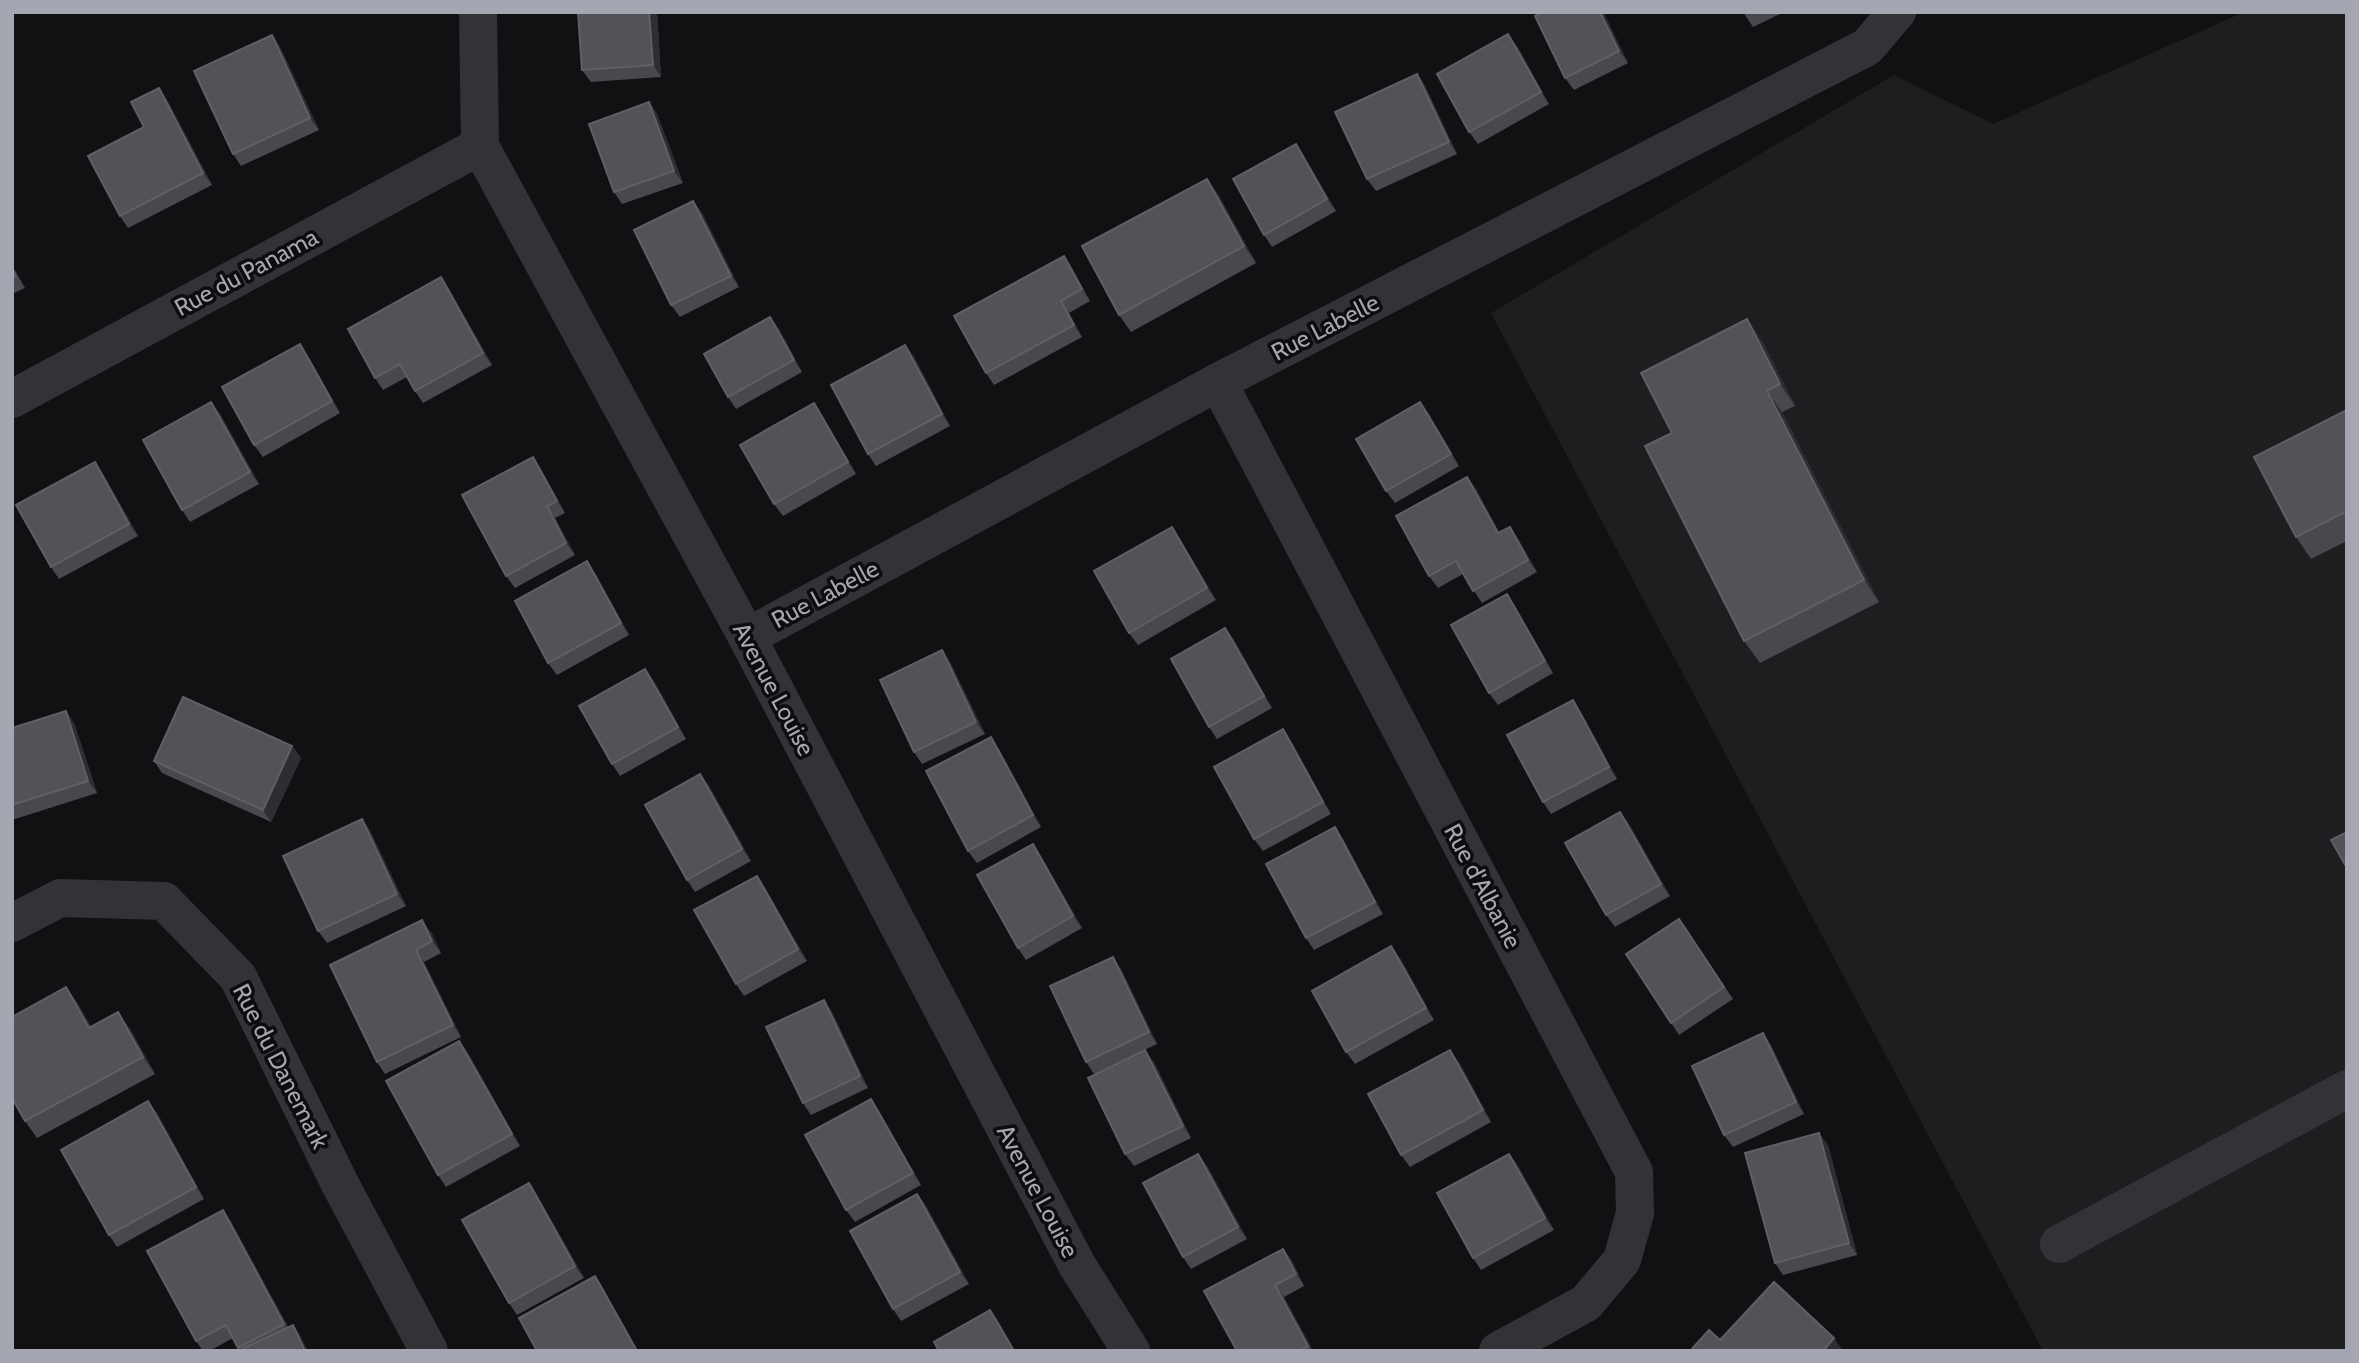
<svg xmlns="http://www.w3.org/2000/svg" width="2359" height="1363" font-family="Cabin,sans-serif">
<rect width="100%" height="100%" fill="#111113"/>
<path fill="#1e1d1f" d="M2244,12h103v1339h-304l-552,-1038 403,-238 99,49z"/>
<g fill="none" stroke-linecap="round" stroke-linejoin="round">
<g stroke="#333337" stroke-width="38">
<path d="M478,12l2,134 267,491 330,628 54,86"/>
<path d="M1218,382l416,790 1,41 -13,47 -36,43 -88,48"/>
<path d="M12,399l468,-253"/>
<path d="M747,637l471,-255 649,-335 30,-35"/>
<path d="M12,923l48,-25 104,3 74,76 102,207 89,167"/>
<path d="M2059,1244l288,-155"/>
</g>
</g>
<g fill="#48484e">
<path d="M657,12l4,65 -70,5 -9,-12z"/>
<rect x="1068" y="12" width="90" height="1"/>
<path d="M1603,12l25,51 -54,27 -9,-12z"/>
<path d="M1743,12h41l-31,15z"/>
<path d="M272,35l8,12 39,83 -78,36 -8,-12z"/>
<path d="M1517,46l32,58 -71,40 -9,-12z"/>
<path d="M1417,74l8,12 32,68 -81,37 -9,-12z"/>
<path d="M167,100l45,85 -84,43 -8,-12 24,-89z"/>
<path d="M649,102l8,12 26,69 -61,21 -8,-12z"/>
<path d="M1304,156l32,55 -64,36 -8,-12z"/>
<path d="M1207,179l12,17 37,67 -125,69 -12,-17z"/>
<path d="M693,201l9,12 37,74 -59,30 -9,-12z"/>
<path d="M1064,256l8,12 18,33 -21,12 13,24 -88,48 -8,-12z"/>
<path d="M12,265l13,23 -13,6z"/>
<path d="M449,289l43,76 -69,38 -8,-12 -8,-14 -24,13 -8,-12z"/>
<path d="M770,317l9,12 23,43 -66,37 -8,-12z"/>
<path d="M1762,341l33,65 -13,6 97,190 -119,61 -16,-22 -72,-208z"/>
<path d="M905,345l9,12 36,69 -74,40 -8,-12z"/>
<path d="M308,356l32,57 -77,44 -9,-12z"/>
<path d="M1420,402l9,12 30,52 -64,37 -9,-12z"/>
<path d="M2347,410v131l-36,18 -15,-22z"/>
<path d="M220,414l39,70 -69,38 -8,-12z"/>
<path d="M822,415l34,59 -73,42 -9,-12z"/>
<path d="M533,457l8,12 24,44 -10,5 20,37 -60,33 -9,-12z"/>
<path d="M103,474l35,62 -79,43 -8,-12z"/>
<path d="M1476,489l23,44 19,6 19,33 -55,31 -19,-29 -25,14 -9,-12z"/>
<path d="M1180,539l36,61 -78,45 -9,-12z"/>
<path d="M595,573l34,62 -72,40 -9,-12z"/>
<path d="M1507,594l8,12 38,67 -55,32 -9,-12z"/>
<path d="M1225,628l9,12 38,68 -55,31 -8,-12z"/>
<path d="M942,650l8,12 35,72 -63,30 -8,-12z"/>
<path d="M654,681l32,58 -66,37 -8,-12z"/>
<path d="M1581,712l36,67 -66,35 -8,-12z"/>
<path d="M74,723l23,70 -85,27v-92z"/>
<path d="M1283,729l8,12 40,73 -68,37 -9,-12z"/>
<path d="M292,746l9,12 -30,64 -109,-49 -8,-12z"/>
<path d="M999,749l42,78 -64,36 -9,-12z"/>
<path d="M700,774l9,12 42,75 -56,31 -8,-12z"/>
<path d="M1620,812l9,12 41,72 -55,31 -9,-12z"/>
<path d="M362,819l8,12 36,75 -79,37 -9,-12z"/>
<path d="M1343,839l40,75 -69,36 -8,-12z"/>
<path d="M1041,856l41,72 -56,32 -8,-12z"/>
<path d="M757,876l8,12 42,73 -63,35 -8,-12z"/>
<path d="M1679,919l54,80 -54,36 -53,-81z"/>
<path d="M431,932l10,21 -17,9 37,75 -76,37 -8,-12 -47,-97z"/>
<path d="M1400,958l34,62 -79,44 -9,-12z"/>
<path d="M1121,969l36,75 -63,30 -8,-12z"/>
<path d="M66,987l12,17 13,23 39,2 25,45 -118,64 -12,-17z"/>
<path d="M832,1012l36,76 -57,27 -8,-12z"/>
<path d="M1763,1033l8,12 33,69 -71,33 -9,-12z"/>
<path d="M459,1041l9,12 52,93 -74,41 -8,-12z"/>
<path d="M1154,1062l37,76 -57,28 -9,-12z"/>
<path d="M1459,1062l32,60 -81,45 -9,-12z"/>
<path d="M871,1099l8,12 42,74 -66,37 -9,-12z"/>
<path d="M157,1113l47,86 -87,48 -8,-12z"/>
<path d="M1828,1145l29,110 -74,20 -8,-12z"/>
<path d="M1198,1154l9,12 40,73 -56,30 -8,-12z"/>
<path d="M1509,1154l9,12 36,64 -73,40 -8,-12z"/>
<path d="M529,1183l8,12 47,83 -67,37 -8,-12z"/>
<path d="M917,1194l9,12 43,78 -68,37 -8,-12z"/>
<path d="M223,1210l8,12 57,105 5,-2 8,12 -61,13 -7,-12 -24,13h-6l-7,-10z"/>
<path d="M1283,1249l9,12 12,25 -20,11 29,54h-76z"/>
</g>
<g fill="#2e2e32">
<path d="M649,12h8l4,65 -8,-12z"/>
<path d="M1600,12h3l25,51 -9,-12z"/>
<path d="M1508,34l9,12 32,58 -8,-12z"/>
<path d="M272,35l8,12 39,83 -9,-12z"/>
<path d="M1417,74l8,12 32,68 -8,-12z"/>
<path d="M159,88l8,12 45,85 -9,-12z"/>
<path d="M649,102l8,12 26,69 -9,-12z"/>
<path d="M1296,144l8,12 32,55 -9,-12z"/>
<path d="M1207,179l12,17 37,67 -12,-17z"/>
<path d="M693,201l9,12 37,74 -8,-11z"/>
<path d="M1064,256l8,12 18,33 -8,-12z"/>
<path d="M12,265l13,23 -13,-20z"/>
<path d="M441,277l8,12 43,76 -9,-12z"/>
<path d="M1061,301l8,12 13,24 -8,-12z"/>
<path d="M770,317l9,12 23,43 -8,-12z"/>
<path d="M1747,319l15,22 33,65 -15,-22z"/>
<path d="M300,344l8,12 32,57 -8,-12z"/>
<path d="M905,345l9,12 36,69 -8,-12z"/>
<path d="M1767,391l15,21 97,190 -15,-22z"/>
<path d="M211,402l9,12 39,70 -9,-12z"/>
<path d="M1420,402l9,12 30,52 -8,-12z"/>
<path d="M814,403l8,12 34,59 -8,-12z"/>
<path d="M533,457l8,12 24,44 -8,-12z"/>
<path d="M95,462l8,12 35,62 -9,-12z"/>
<path d="M1467,477l9,12 30,56 -8,-12z"/>
<path d="M547,506l8,12 20,37 -9,-12z"/>
<path d="M1172,527l8,12 36,61 -9,-12z"/>
<path d="M1510,527l8,12 19,33 -9,-12z"/>
<path d="M587,561l8,12 34,62 -8,-12z"/>
<path d="M1507,594l8,12 38,67 -8,-12z"/>
<path d="M1225,628l9,12 38,68 -8,-12z"/>
<path d="M942,650l8,12 35,72 -9,-12z"/>
<path d="M645,669l9,12 32,58 -8,-12z"/>
<path d="M1573,700l8,12 36,67 -8,-12z"/>
<path d="M66,711l8,12 23,70 -9,-12z"/>
<path d="M1283,729l8,12 40,73 -8,-12z"/>
<path d="M991,737l8,12 42,78 -8,-12z"/>
<path d="M292,746l9,12 -30,64 -8,-12z"/>
<path d="M700,774l9,12 42,75 -9,-12z"/>
<path d="M1620,812l9,12 41,72 -9,-12z"/>
<path d="M362,819l8,12 36,75 -9,-12z"/>
<path d="M1335,827l8,12 40,75 -8,-12z"/>
<path d="M1033,844l8,12 41,72 -9,-12z"/>
<path d="M757,876l8,12 42,73 -9,-12z"/>
<path d="M422,920l9,12 10,21 -9,-12z"/>
<path d="M1391,946l9,12 34,62 -8,-12z"/>
<path d="M416,950l8,12 37,75 -8,-12z"/>
<path d="M1113,957l8,12 36,75 -8,-12z"/>
<path d="M66,987l12,17 23,41 -12,-17z"/>
<path d="M824,1000l8,12 36,76 -8,-12z"/>
<path d="M118,1012l12,17 25,45 -12,-17z"/>
<path d="M1763,1033l8,12 33,69 -8,-12z"/>
<path d="M459,1041l9,12 52,93 -8,-12z"/>
<path d="M1145,1050l9,12 37,76 -8,-12z"/>
<path d="M1450,1050l9,12 32,60 -8,-12z"/>
<path d="M871,1099l8,12 42,74 -8,-12z"/>
<path d="M148,1101l9,12 47,86 -8,-12z"/>
<path d="M1819,1133l9,12 29,110 -8,-12z"/>
<path d="M1198,1154l9,12 40,73 -9,-12z"/>
<path d="M1509,1154l9,12 36,64 -9,-12z"/>
<path d="M529,1183l8,12 47,83 -9,-12z"/>
<path d="M917,1194l9,12 43,78 -9,-12z"/>
<path d="M223,1210l8,12 61,114 -8,-12z"/>
<path d="M1283,1249l9,12 12,25 -8,-12z"/>
<path d="M595,1276l8,12 35,63h-1z"/>
<path d="M1275,1285l9,12 29,54 -5,-5z"/>
<path d="M990,1310l9,12 16,29h-1z"/>
<path d="M293,1325l8,12 7,14h-3z"/>
<path d="M1834,1338l9,13h-20z"/>
</g>
<g fill="#525258" stroke="#5f6066" stroke-width="2">
<path d="M578,12h71l4,53 -71,5z"/>
<path d="M1543,12h57l19,39 -54,27 -30,-62z"/>
<path d="M1508,34l33,58 -72,40 -32,-58z"/>
<path d="M272,35l38,83 -77,36 -39,-83z"/>
<path d="M1417,74l32,68 -82,37 -32,-67z"/>
<path d="M159,88l44,85 -83,43 -32,-60 56,-29 -13,-25z"/>
<path d="M649,102l25,69 -60,21 -25,-68z"/>
<path d="M1296,144l31,55 -63,36 -31,-56z"/>
<path d="M1207,179l37,67 -125,69 -37,-69z"/>
<path d="M693,201l38,75 -60,29 -37,-75z"/>
<path d="M1064,256l18,33 -21,12 13,24 -88,48 -32,-57z"/>
<path d="M12,268l4,8 -4,2z"/>
<path d="M441,277l42,76 -68,38 -15,-27 -25,14 -27,-49z"/>
<path d="M770,317l24,43 -66,37 -24,-43z"/>
<path d="M1747,319l33,65 -13,7 97,189 -120,61 -99,-195 27,-13 -31,-60z"/>
<path d="M300,344l32,57 -78,44 -32,-58z"/>
<path d="M905,345l37,69 -74,40 -37,-69z"/>
<path d="M211,402l39,70 -68,38 -39,-70z"/>
<path d="M1420,402l31,52 -65,37 -30,-52z"/>
<path d="M814,403l34,59 -74,42 -34,-59z"/>
<path d="M2347,410v101l-51,26 -42,-80z"/>
<path d="M533,457l24,44 -10,5 19,37 -60,33 -44,-81z"/>
<path d="M95,462l34,62 -78,43 -35,-62z"/>
<path d="M1467,477l31,56 12,-6 18,33 -55,31 -17,-30 -27,15 -33,-60z"/>
<path d="M1172,527l35,61 -78,45 -35,-62z"/>
<path d="M587,561l34,62 -73,40 -33,-62z"/>
<path d="M1507,594l38,67 -56,32 -38,-68z"/>
<path d="M1225,628l39,68 -55,31 -38,-68z"/>
<path d="M942,650l34,72 -62,30 -34,-72z"/>
<path d="M645,669l33,58 -66,37 -33,-58z"/>
<path d="M183,697l109,49 -29,64 -109,-49z"/>
<path d="M1573,700l36,67 -66,35 -36,-67z"/>
<path d="M66,711l22,70 -76,24v-77z"/>
<path d="M1283,729l40,73 -69,37 -40,-72z"/>
<path d="M991,737l42,78 -65,36 -42,-80z"/>
<path d="M700,774l42,75 -55,31 -42,-75z"/>
<path d="M1620,812l41,72 -55,31 -41,-72z"/>
<path d="M362,819l35,75 -79,37 -35,-75z"/>
<path d="M1335,827l40,75 -69,36 -40,-74z"/>
<path d="M2347,832v36l-16,-28z"/>
<path d="M1033,844l40,72 -55,32 -41,-73z"/>
<path d="M757,876l41,73 -62,35 -42,-74z"/>
<path d="M1679,919l45,68 -53,36 -45,-69z"/>
<path d="M422,920l10,21 -16,9 37,75 -76,37 -47,-97z"/>
<path d="M1391,946l35,62 -80,44 -34,-61z"/>
<path d="M1113,957l36,75 -63,30 -36,-76z"/>
<path d="M66,987l23,41 29,-16 25,45 -118,64 -13,-23v-81z"/>
<path d="M824,1000l36,76 -57,27 -37,-76z"/>
<path d="M1763,1033l33,69 -72,33 -32,-69z"/>
<path d="M459,1041l53,93 -74,41 -52,-94z"/>
<path d="M1145,1050l38,76 -58,28 -37,-76z"/>
<path d="M1450,1050l33,60 -82,45 -33,-61z"/>
<path d="M871,1099l42,74 -67,37 -41,-75z"/>
<path d="M148,1101l48,86 -87,48 -48,-85z"/>
<path d="M1819,1133l30,110 -74,20 -30,-110z"/>
<path d="M1198,1154l40,73 -55,30 -40,-74z"/>
<path d="M1509,1154l36,64 -72,40 -36,-65z"/>
<path d="M529,1183l46,83 -66,37 -47,-83z"/>
<path d="M917,1194l43,78 -67,37 -43,-78z"/>
<path d="M223,1210l61,114 -46,24 -12,-23 -30,16 -49,-90z"/>
<path d="M1283,1249l13,25 -21,11 33,61 -9,5h-62l-33,-60z"/>
<path d="M595,1276l42,75h-100l-18,-33z"/>
<path d="M1774,1282l60,56 -11,13h-133l19,-21 11,10z"/>
<path d="M990,1310l24,41h-75l-5,-9z"/>
<path d="M293,1325l12,26h-67z"/>
</g>
<g text-anchor="middle" dominant-baseline="central" stroke-width="7" stroke-linejoin="round" paint-order="stroke">
<g font-size="24" fill="#a4a7b2" stroke="#0d0c0e">
<text transform="translate(246 272) rotate(-28)">Rue du Panama</text>
<text transform="translate(1325 327) rotate(-27)">Rue Labelle</text>
<text transform="translate(825 594) rotate(-28)">Rue Labelle</text>
<text transform="translate(774 689) rotate(62)">Avenue Louise</text>
<text transform="translate(1483 886) rotate(62)">Rue d'Albanie</text>
<text transform="translate(281 1066) rotate(63)">Rue du Danemark</text>
<text transform="translate(1038 1191) rotate(62)">Avenue Louise</text>
</g>
</g>
<rect width="2359" height="1363" fill="none" stroke="#a4a7b2" stroke-width="28"/>
</svg>
